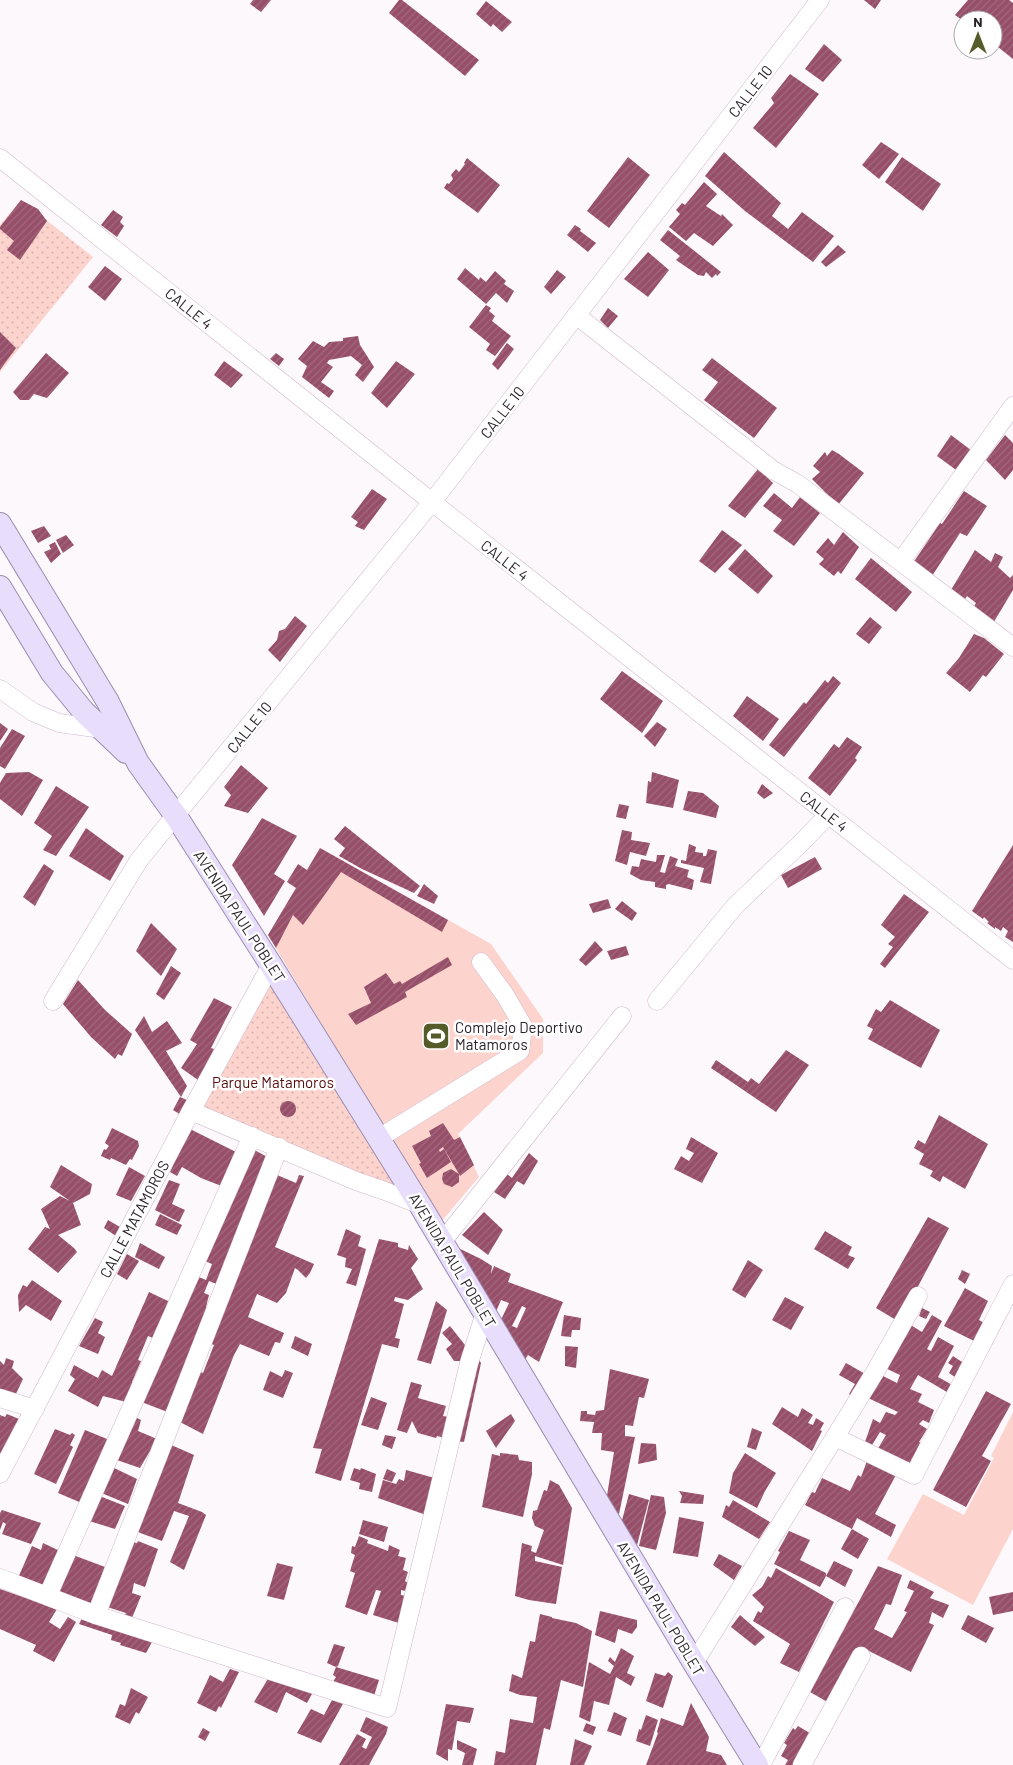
<svg xmlns="http://www.w3.org/2000/svg" width="1013" height="1765" font-family="Barlow,sans-serif">
<defs>
<pattern id="park-dots" width="8" height="8" patternUnits="userSpaceOnUse" patternTransform="scale(1.25)"><rect width="8" height="8" fill="#fdd3cd"/><path d="M2 2h.1M6 6h.1" fill="none" stroke="#d9b5b0" stroke-width="1.8" stroke-linecap="round"/></pattern>
<pattern id="building-hatch" width="6" height="6" patternUnits="userSpaceOnUse" patternTransform="scale(1.25)"><rect width="6" height="6" fill="#974e69"/><path d="M-1 1l2-2M0 6l6-6M5 7l2-2" fill="none" stroke="#a16a7e"/></pattern>
</defs>
<rect width="100%" height="100%" fill="#fdf8fc"/>
<g fill="#fdd3cd">
<path d="M320,848l171,96 52,75v34l-85,81 21,43 -38,45 -173,-287z"/>
<path d="M1013,1412v117l-40,76 -86,-46 36,-65 41,21 30,-57 -3,-2z"/>
</g>
<g fill="url(#park-dots)">
<path d="M21,200l72,57 -93,115v-147z"/>
<path d="M272,976l126,211 -3,5 -199,-86z"/>
</g>
<g fill="url(#building-hatch)" fill-rule="evenodd">
<path d="M253,0h18l-10,12 -11,-8z"/>
<path d="M399,0h3l77,60 -14,16 -76,-63z"/>
<path d="M864,0h17l-6,9z"/>
<path d="M968,0h41l4,3v56l-20,-16v-23h-31l-7,-5z"/>
<path d="M486,1l26,21 -10,10 -9,-8 -2,3 -15,-13z"/>
<path d="M824,44l18,16 -19,22 -18,-13z"/>
<path d="M790,74l29,20 -43,54 -23,-20 21,-25 -3,-5z"/>
<path d="M881,142l18,12 -20,25 -17,-14z"/>
<path d="M724,152l57,51 -9,13 16,13 14,-17 32,24 -21,26 -68,-51 -40,-35z"/>
<path d="M628,157l22,18 -41,53 -22,-17z"/>
<path d="M902,157l39,27 -18,27 -38,-29z"/>
<path d="M467,158l33,27 -22,28 -34,-25 3,-5 2,1 4,-5 -2,-4 5,-6 3,3 6,-8 -1,-1z"/>
<path d="M704,182l13,12 -11,12 15,10 1,-2 11,11 -20,21 -19,-13 -8,8 -17,-14 11,-13 -4,-4 6,-7 3,2z"/>
<path d="M21,200l17,9 9,12 -27,39 -13,-10 7,-9 -14,-12v-2z"/>
<path d="M113,210l10,7 -3,5 4,4 -7,11 -16,-12z"/>
<path d="M575,225l6,4 -1,2 16,12 -8,9 -21,-17z"/>
<path d="M668,230l53,42 -4,4 -1,-2 -4,4 -6,-6 -2,4 -6,-1 -22,-15 4,-4 -20,-16z"/>
<path d="M838,245l8,7 -20,15 -5,-5z"/>
<path d="M648,252l21,18 -21,27 -24,-18z"/>
<path d="M105,266l17,13 -17,22 -17,-14z"/>
<path d="M465,268l14,12 1,-3 6,5 9,-11 11,10 -2,3 10,7 -7,12 -11,-10 -10,11 -29,-25z"/>
<path d="M557,270l9,7 -15,17 -7,-7z"/>
<path d="M486,305l5,3 -2,3 6,5 -3,5 19,15 -16,20 -9,-6 4,-6 -21,-17z"/>
<path d="M608,308l10,8 -10,12 -8,-8z"/>
<path d="M0,332l16,16 -16,22z"/>
<path d="M358,336l2,9 14,22 -11,15 -8,-7 7,-10 -11,-9 -22,4 -2,3 6,4 -12,15 13,9 -5,7 -27,-21 5,-11 -9,-7 15,-18 11,6 5,-5 14,-1v-3z"/>
<path d="M507,343l7,6 -16,21 -6,-6z"/>
<path d="M46,353l23,20 -22,25 -13,-4 -5,6h-9l-7,-8z"/>
<path d="M276,353l8,6 -5,7 -9,-7z"/>
<path d="M712,358l65,50 -23,30 -50,-38 14,-18 -16,-12z"/>
<path d="M224,361l19,14 -12,13 -17,-13z"/>
<path d="M396,361l19,13 -28,34 -16,-15z"/>
<path d="M951,435l25,19 -13,21 -26,-19z"/>
<path d="M1005,435l8,8v27l-8,10 -19,-20z"/>
<path d="M832,450l7,4 25,19 -26,32 -26,-26 8,-7 -7,-6 12,-14 2,4z"/>
<path d="M758,469l15,14 -28,35 -17,-12z"/>
<path d="M372,489l15,10 -23,31 -9,-4 3,-4 -7,-5z"/>
<path d="M964,491l23,15 -20,30 -7,-3 -28,43 -19,-13 27,-40 2,1z"/>
<path d="M774,493l18,15 8,-11 20,16 -26,33 -21,-15 9,-11 -19,-14z"/>
<path d="M44,526l7,10 -13,7 -7,-12z"/>
<path d="M722,530l20,15 -27,28 -16,-12z"/>
<path d="M843,532l16,15 -18,27 -3,-3 -4,5 -15,-12 5,-5 -8,-7 12,-14 6,7z"/>
<path d="M66,535l8,10 -11,8 -7,-13z"/>
<path d="M55,542l6,12 -10,9 -7,-11 7,-3 -2,-4z"/>
<path d="M745,549l28,27 -15,18 -30,-25z"/>
<path d="M975,550l16,12 4,-9 8,4 -5,10 12,11 3,-3v15l-21,35 -20,-15 4,-7 -9,-7 -2,3 -14,-9z"/>
<path d="M871,558l41,34 -16,20 -41,-33z"/>
<path d="M295,616l12,10 -27,36 -12,-12 9,-10 2,-9 6,-2z"/>
<path d="M870,617l12,10 -13,17 -13,-10z"/>
<path d="M974,634l10,4 20,16 -18,23 -3,-2 -13,17 -24,-19 13,-15z"/>
<path d="M622,671l41,30 -21,32 -42,-34z"/>
<path d="M833,676l8,7 -57,74 -15,-12 35,-43 2,2 19,-24 3,3z"/>
<path d="M747,696l32,23 -16,22 -30,-25z"/>
<path d="M657,722l10,7 -12,18 -11,-11z"/>
<path d="M0,723l8,6 -8,12z"/>
<path d="M12,729l13,7 -20,33 -5,-3v-18z"/>
<path d="M847,737l15,10 -7,11 2,2 -27,36 -22,-18 26,-34 5,4z"/>
<path d="M241,765l27,23 -20,25 -24,-7 7,-11 -7,-8z"/>
<path d="M29,772l14,8 -21,36 -22,-17v-16l6,-10z"/>
<path d="M652,772l27,8 -6,28 -27,-5 2,-22 3,1z"/>
<path d="M762,784l11,9 -9,6 -7,-6z"/>
<path d="M56,786l33,21 -33,49 -13,-6 9,-14 -18,-13z"/>
<path d="M688,791l15,2 16,13 -3,12 -33,-8z"/>
<path d="M619,804l10,2 -3,13 -10,-2z"/>
<path d="M262,818l35,18 -23,38 11,7 -21,35 -32,-51z"/>
<path d="M345,826l75,60 -6,7 -52,-24 -23,-13 6,-8 -11,-9z"/>
<path d="M86,828l38,28 -14,25 -41,-25z"/>
<path d="M622,830l10,2 -1,8 19,3 -4,13 -16,-4 -3,13 -12,-4z"/>
<path d="M689,844l7,3 -1,5 8,1v3h3l2,-7 9,2 -6,33 -11,-2 4,-14 -23,-5v-3l5,1z"/>
<path d="M1013,845v97l-8,-5 3,-6 -5,-4 -2,4 -6,-4v2l-8,-6 2,-1 -5,-5 -1,2 -11,-8z"/>
<path d="M320,848l128,72 -6,12 -101,-60 -38,53 -10,-10 -17,33 -8,-13 28,-47 -9,-6 11,-18 9,6z"/>
<path d="M657,855h8l-5,17 5,1 5,-17 8,3 -3,7 14,4 -2,7 7,3 -2,10 -23,-6 -3,1v4l-11,-2v-5l-14,-2 -11,-6 2,-8 7,1 2,-8 15,3z"/>
<path d="M815,857l7,12 -34,19 -7,-13z"/>
<path d="M44,864l10,7 -19,35 -12,-9z"/>
<path d="M424,884l14,12 -4,8 -17,-8z"/>
<path d="M904,894l25,18 -44,56 -5,-4 13,-17 -5,-3 7,-7 -14,-12z"/>
<path d="M608,899l3,9 -18,5 -4,-9z"/>
<path d="M622,901l15,12 -5,8 -17,-12z"/>
<path d="M151,923l26,26 -16,27 -25,-25z"/>
<path d="M595,941l8,9 -17,16 -7,-6z"/>
<path d="M626,946l3,9 -18,5 -4,-9z"/>
<path d="M448,957l4,8 -47,27 2,5 -51,28 -8,-11 23,-11 -7,-16 22,-14 8,11 6,-3 2,3z"/>
<path d="M171,966l10,7 -17,27 -8,-6z"/>
<path d="M78,980l27,30 27,24 -10,22 -4,-2 -3,5 -24,-22 -28,-33z"/>
<path d="M214,998l18,9 -21,41 3,1 -16,31 -17,-12 16,-24 -7,-4z"/>
<path d="M890,1000l50,30 -19,38 -53,-29 5,-10 -6,-3 9,-17 5,3z"/>
<path d="M144,1016l8,16 15,-11 15,22 -16,8 21,35 -6,11 -46,-67z"/>
<path d="M786,1050l23,15 -33,47 -65,-44 5,-8 32,22 3,-4 8,6z"/>
<path d="M180,1097l9,4 -8,14 -8,-5z"/>
<circle cx="288" cy="1109" r="8"/>
<path d="M939,1115l49,29 -23,45 -22,-13 -3,6 -10,-6 3,-5 -14,-7 5,-10 -10,-6 4,-8 7,4z"/>
<path d="M443,1123l11,17 6,-3 14,28 -14,11 -1,-2v8l-7,5 -8,-3 -2,-5 1,-6 8,-4 8,5 -16,-27 -4,3 1,2 4,-3 7,13 -24,16 -8,-14 2,-1 -9,-17 19,-10 -2,-5z"/>
<path d="M112,1128l26,13 1,5 -7,14 -2,-1 -4,6 -15,-7 -1,2 -9,-4 3,-7 2,1 3,-4 -4,-3z"/>
<path d="M190,1129l50,25 -16,33 -23,-9 -19,-11 -5,9 -7,-4z"/>
<path d="M691,1137l27,16 -16,30 -28,-14 7,-13 8,5 5,-8 -8,-4z"/>
<path d="M251,1148l20,11 -52,126 -10,-4 -5,12 5,2 -3,12 4,2 -40,104 -31,-12 55,-126 12,5 6,-16 -12,-5z"/>
<path d="M529,1153l9,8 -14,24 -7,-4 -12,18 -11,-7 13,-18 5,4z"/>
<path d="M61,1165l31,19 -2,10 -17,9 8,22 -23,10 16,13 3,4 -19,21 -30,-24 17,-22 5,2 -9,-20 19,-13 10,5 -20,-14z"/>
<path d="M129,1167l16,9 -14,25 -15,-6z"/>
<path d="M277,1175l19,8 3,-8 5,1 -29,71 39,17 -4,9 -4,5 -8,-8 -3,-2 -9,25 -9,10 -20,-9 -9,23 36,16 -4,10 -5,-1 -6,14 -29,-12 -6,11 -31,79 -25,-13 20,-50 5,2 11,-28 -5,-2z"/>
<path d="M169,1180l11,4 -8,20 13,6 -6,12 -24,-12z"/>
<path d="M484,1212l19,18 -15,25 -26,-20z"/>
<path d="M160,1214l22,11 -5,10 -22,-10z"/>
<path d="M928,1217l21,11 -34,64 -19,28 -20,-12z"/>
<path d="M108,1220l12,7 -4,9 -12,-8z"/>
<path d="M346,1229l15,7 -3,10 8,3 -10,37 -10,-3 6,-14 -7,-2 1,-9 -9,-3z"/>
<path d="M825,1231l27,16 -4,8 7,3 -7,11 -34,-20z"/>
<path d="M379,1239l19,4v4l10,3 1,-5 9,14 -7,9 12,21 -15,11 -13,-3 -1,4 10,3 -9,34 5,1 -2,9 -16,-4 -41,137 -26,-8 7,-24 -9,-1z"/>
<path d="M140,1243l25,14 -6,12 -24,-12z"/>
<path d="M452,1245l29,14 11,7 -1,8 3,-8 17,8 -3,8 55,20 -24,60 -11,-7 -5,8 -24,-39 10,-21 -8,-3 -7,16zM522,1306l4,2 -9,20 -5,-2z"/>
<path d="M127,1254l12,7 -12,19 -10,-6z"/>
<path d="M748,1260l15,10 -18,28 -13,-8z"/>
<path d="M962,1270l8,4 -5,10 -7,-5z"/>
<path d="M32,1280l30,21 -11,20 -25,-16 -7,7 -1,-17 5,-10 4,2z"/>
<path d="M965,1288l23,13 -9,19 7,4 -8,19 -34,-17z"/>
<path d="M149,1292l21,10 -17,36 -5,-2 -10,24 3,1 -9,21 3,1 -9,19 -23,-6 -5,11 -30,-16 7,-12 -5,-4 4,-10 24,13 4,-8 10,6z"/>
<path d="M785,1297l19,10 -13,23 -19,-10z"/>
<path d="M436,1301l11,9 -16,54 -14,-4z"/>
<path d="M922,1308l8,4 -4,7 -7,-3z"/>
<path d="M564,1315l17,3 -1,12h-8l-1,7 -10,-1z"/>
<path d="M932,1315l10,6 -15,28 4,2 7,-14 16,9 -16,31 18,10 -4,8 -34,-20 -8,14 12,5 -4,8 16,8 -5,13 -6,-3 -4,4 8,5 -8,13 5,2 -13,24 -35,-16 10,-17 -6,-3 -8,13 -7,-3 8,-23 7,4 6,-11 9,3 3,-3 -30,-14 13,-23 16,8 3,-8 -17,-8 26,-43 13,8z"/>
<path d="M95,1318l8,4 -5,11 7,4 -7,17 -19,-8z"/>
<path d="M450,1326l15,19v14l-3,2h-8l-8,-12 6,-5 -10,-11z"/>
<path d="M295,1336l17,8 -4,12 -17,-8z"/>
<path d="M565,1346l13,1 -2,21 -11,-2z"/>
<path d="M474,1353l7,10 -17,79 -8,-1z"/>
<path d="M953,1356l12,8 -7,15 -9,-6 4,-7 -5,-3z"/>
<path d="M6,1358l8,3 -2,7 11,11 -10,21 -13,-4v-35l4,4z"/>
<path d="M846,1363l21,12 -14,22 -4,-3 6,-10 -16,-9z"/>
<path d="M610,1369l39,10 -5,19 -5,-1 -6,29 -8,-1v11l10,1 -16,77 -14,-6 9,-56 -13,-2 1,-17h-10l2,-11 -14,-1 1,-10h6v3l8,1 1,-4 8,-1z"/>
<path d="M285,1370l8,3 -10,25 -20,-8 7,-19 12,6z"/>
<path d="M411,1382l11,3 -4,13 28,8 -3,10 6,1 -4,21 -8,-2 -1,2 -18,-5 -6,-12 -5,12 -10,-3z"/>
<path d="M986,1391l25,13 -29,52 9,5 -25,46 -33,-17z"/>
<path d="M371,1397l16,6 -9,27 -17,-5z"/>
<path d="M782,1407l16,10 4,-9 11,7 -5,8 5,2 3,-7 8,5 -4,7 2,1 -10,20 -40,-27z"/>
<path d="M7,1414l12,5 -19,40v-44l5,2z"/>
<path d="M511,1414l4,7 -19,27 -10,-17z"/>
<path d="M133,1416l8,4 -3,11 19,8 -17,29 -26,-9z"/>
<path d="M752,1428l10,4 -6,18 -9,-3z"/>
<path d="M55,1429l15,6 2,-2 3,2 -5,10 3,2 -17,37 -22,-10z"/>
<path d="M85,1430l27,11 -28,63 -26,-11z"/>
<path d="M385,1435l11,2 -4,12 -10,-4z"/>
<path d="M641,1443l15,1 1,16 -19,4z"/>
<path d="M169,1444l25,11 -16,48 24,9 4,3 -22,55 -14,-8 19,-46 -15,-5 -12,30 -27,-10z"/>
<path d="M500,1453l18,2 1,5 13,2v12l-9,43 -41,-10 10,-53 8,2z"/>
<path d="M745,1453l31,20 -11,18 -8,17 -28,-15 4,-20z"/>
<path d="M867,1461l30,12 -22,41 21,11 -5,12 -34,-19 -5,11 -47,-24 7,-13 3,1 7,-15 28,13 8,-16 3,2z"/>
<path d="M110,1466l27,13 -9,25 -29,-12z"/>
<path d="M354,1468l6,2 1,-2 15,6 -4,18 -13,-3 1,-6 -10,-3z"/>
<path d="M387,1469l9,4 -4,9 -9,-3z"/>
<path d="M406,1470l32,9 -9,37 -51,-18 5,-18 13,4 3,-5 5,2z"/>
<path d="M550,1480l9,5 13,23 -9,57 -28,-9v5l27,6 -6,37 -27,-4 -14,-4 7,-53 10,3 -1,5 5,2 8,-23 -9,-4 -3,-8 1,-7 4,-1 7,-20 3,1z"/>
<path d="M679,1491l25,4 -1,9 -23,-1 2,-7z"/>
<path d="M629,1494l20,6 -12,45 -16,-21z"/>
<path d="M97,1495l28,11 -10,23 -29,-9z"/>
<path d="M651,1495l13,2 2,16 -10,37 -17,-4z"/>
<path d="M733,1500l37,22 -11,17 -37,-22 4,-12 3,2z"/>
<path d="M2,1510l39,13 -10,21 -29,-10 4,-10 -3,-2 -3,8v-17z"/>
<path d="M679,1517l25,5 -6,35 -25,-4z"/>
<path d="M363,1520l25,7 -4,15 -25,-8z"/>
<path d="M852,1529l17,10 -11,20 -17,-10z"/>
<path d="M789,1531l21,9 -10,20 26,13v3l-6,11 -46,-23 6,-12 -2,-1z"/>
<path d="M359,1536l9,4 -1,3 21,8 1,-6 11,5 -2,6 8,2 -3,12 5,2 -3,9 3,2 -3,8 -4,-1v5l10,2 -9,27 -29,-9 8,-24 -5,-1 -9,25 -22,-8 10,-34 -5,-2 5,-16 -4,-2 1,-7 3,1z"/>
<path d="M138,1541l20,8 -13,38 -11,-4 -2,10 9,3 -9,22 -7,-3 1,-2 -22,-7 27,-64 6,1z"/>
<path d="M43,1543l17,8 -16,38 -26,-11 14,-32 9,4z"/>
<path d="M719,1554l23,12 -8,14 -21,-15z"/>
<path d="M73,1555l32,12 -16,40 -33,-11z"/>
<path d="M834,1561l19,9 -8,17 -19,-11z"/>
<path d="M277,1563l16,4 -9,33 -17,-4z"/>
<path d="M878,1566l24,9 -11,30 -5,-1 -12,25 18,9 15,-26 -3,-1 10,-20 -7,-3 3,-8 24,12 -4,6 19,7 -6,13 -11,-6 -3,11 5,2 -23,47 -48,-24 -32,56 -21,-12z"/>
<path d="M776,1568l58,34 -35,70 -19,-9 10,-19 -37,-23 5,-10 3,2 3,-6 -12,-12 10,-8 6,-11 3,2z"/>
<path d="M0,1589l57,20 -8,13 11,7 8,-12 8,5 -22,40 -21,-11 3,-6 -36,-16z"/>
<path d="M1013,1592v19l-20,4 -4,-18z"/>
<path d="M600,1611l37,9v7l-5,7 -14,-5 -3,14 -20,-8z"/>
<path d="M540,1614l12,3v1l24,5 16,8 -9,56 -22,-7 -11,50 -6,-2 -8,37h-42l2,-14 9,2 5,-34 23,4 4,-26 -17,-2 -11,-4 3,-17 10,4 8,-37 5,1z"/>
<path d="M740,1615l25,22 -10,9 -24,-19z"/>
<path d="M968,1615l26,13 -8,15 -25,-14z"/>
<path d="M82,1618l70,24 -6,11 -26,-8 1,-2 -10,-3 1,-5 -33,-11z"/>
<path d="M334,1644l11,3 -7,19 -2,1 -9,-4z"/>
<path d="M621,1648l13,8 -7,17 8,4 -4,9 -15,-9 -7,28 -15,-4 -4,21 -11,-5 10,-55 21,12 4,-8 -6,-5 2,-4 5,5z"/>
<path d="M336,1667l43,13 -6,19 -40,-17 3,-5 -3,-2z"/>
<path d="M230,1669l9,3 -18,36 -2,-2 -3,6 -19,-9 13,-28 13,7z"/>
<path d="M668,1672l5,4 -10,32 -17,-7 9,-28 10,3z"/>
<path d="M269,1677l44,15 -6,11 -21,-11 -9,21 -23,-11z"/>
<path d="M131,1688l17,9 -9,17 -3,-2 -6,12 -15,-7 5,-13 5,2z"/>
<path d="M332,1700l11,4 -22,39 -24,-10 14,-24 13,6z"/>
<path d="M691,1703l18,34 -3,14 15,4 6,10h-81l12,-32 -1,-1 4,-14 22,8z"/>
<path d="M446,1704l28,4 -4,15 -13,-2 -5,29 -4,-1v12l-12,-7z"/>
<path d="M614,1712l13,6 -6,18 -14,-5z"/>
<path d="M646,1715l12,5 -8,26 -14,-5 3,-12 2,1z"/>
<path d="M366,1717l22,10 -2,7 -11,20 -6,11h-30l18,-31 9,5 -4,8 4,2 6,-12 -12,-6z"/>
<path d="M586,1723l10,4 -3,8 -10,-4z"/>
<path d="M798,1726l15,9 -18,30h-10l3,-5 -7,-4 6,-11 -3,-2 9,-15 2,2z"/>
<path d="M203,1728l7,4 -5,9 -7,-4z"/>
<path d="M575,1739l17,7 -8,19h-14z"/>
<path d="M457,1740l20,9 -4,16h-11l3,-12 -8,-4z"/>
</g>
<g fill="none" stroke-linecap="round" stroke-linejoin="round">
<g stroke="#cfb9cc" stroke-width="19">
<g id="minor">
<path d="M0,158l432,344 581,458"/>
<path d="M576,315l197,155 25,14 215,163"/>
<path d="M901,561l112,-155"/>
<path d="M0,689l33,23 26,11 43,6"/>
<path d="M53,1001l86,-141 293,-358 388,-502"/>
<path d="M657,1001l78,-95 66,-63 27,-28"/>
<path d="M191,1111l165,70 29,10 35,14"/>
<path d="M379,1138l141,-87 3,-25 -18,-31 -24,-33"/>
<path d="M442,1242l180,-226"/>
<path d="M0,1398l35,11"/>
<path d="M835,1437l40,-65 43,-76"/>
<path d="M0,1474l191,-363 80,-146"/>
<path d="M0,1578l96,37 291,93 82,-345 16,-50"/>
<path d="M48,1595l204,-459"/>
<path d="M96,1615l183,-468"/>
<path d="M694,1663l141,-226 79,38 99,-191"/>
<path d="M761,1765l84,-158"/>
<path d="M802,1765l59,-109"/>
</g>
</g>
<g stroke="#9b8db0" stroke-width="24">
<g id="major">
<path d="M0,524l108,178 30,61 38,53 95,149 149,240 274,458 63,102"/>
<path d="M0,587l52,86 32,39 42,40"/>
</g>
</g>
<use href="#minor" stroke="#fff" stroke-width="18"/>
<use href="#major" stroke="#e8ddfb" stroke-width="22"/>
</g>
<defs>
<g id="stadium-square" transform="scale(1.4375)"><rect x="-9" y="-9" width="18" height="18" rx="4" fill="#575b29" stroke="#fff"/><path d="M0-5a6.5 5 0 1 0 0 10a6.5 5 0 1 0 0-10ZM-3.5-1.8h7v3.6h-7Z" fill="#fff"/></g>
</defs>
<g fill-rule="evenodd">
<use href="#stadium-square" x="436" y="1036"/>
</g>
<g text-anchor="middle" dominant-baseline="central" stroke-width="5" stroke-linejoin="round" paint-order="stroke">
<g font-size="15" fill="#2a2229" stroke="#fff">
<text transform="translate(750 91) rotate(-52)">CALLE 10</text>
<text transform="translate(189 308) rotate(39)">CALLE 4</text>
<text transform="translate(502 412) rotate(-52)">CALLE 10</text>
<text transform="translate(505 560) rotate(38)">CALLE 4</text>
<text transform="translate(249 727) rotate(-51)">CALLE 10</text>
<text transform="translate(824 811) rotate(38)">CALLE 4</text>
<text transform="translate(240 916) rotate(57)">AVENIDA PAUL POBLET</text>
<text transform="translate(134 1219) rotate(-62)">CALLE MATAMOROS</text>
<text transform="translate(453 1260) rotate(59)">AVENIDA PAUL POBLET</text>
<text transform="translate(661 1608) rotate(59)">AVENIDA PAUL POBLET</text>
</g>
<g font-size="15" fill="#2a2229" stroke="#fff" text-anchor="start">
<text x="455" y="1027">Complejo Deportivo<tspan x="455" dy="17">Matamoros</tspan></text>
</g>
<g font-size="15" fill="#570d0d" stroke="#fff">
<text x="273" y="1082">Parque Matamoros</text>
</g>
</g>
<g transform="translate(978 35)"><circle r="24" fill="#ffffff" stroke="#aaa7a9"/>
<path d="M0-4L9 19L0 12L-9 19Z" fill="#575b29"/>
<text y="-8" font-size="14" font-weight="bold" text-anchor="middle" fill="#2a2229">N</text>
</g>
</svg>
